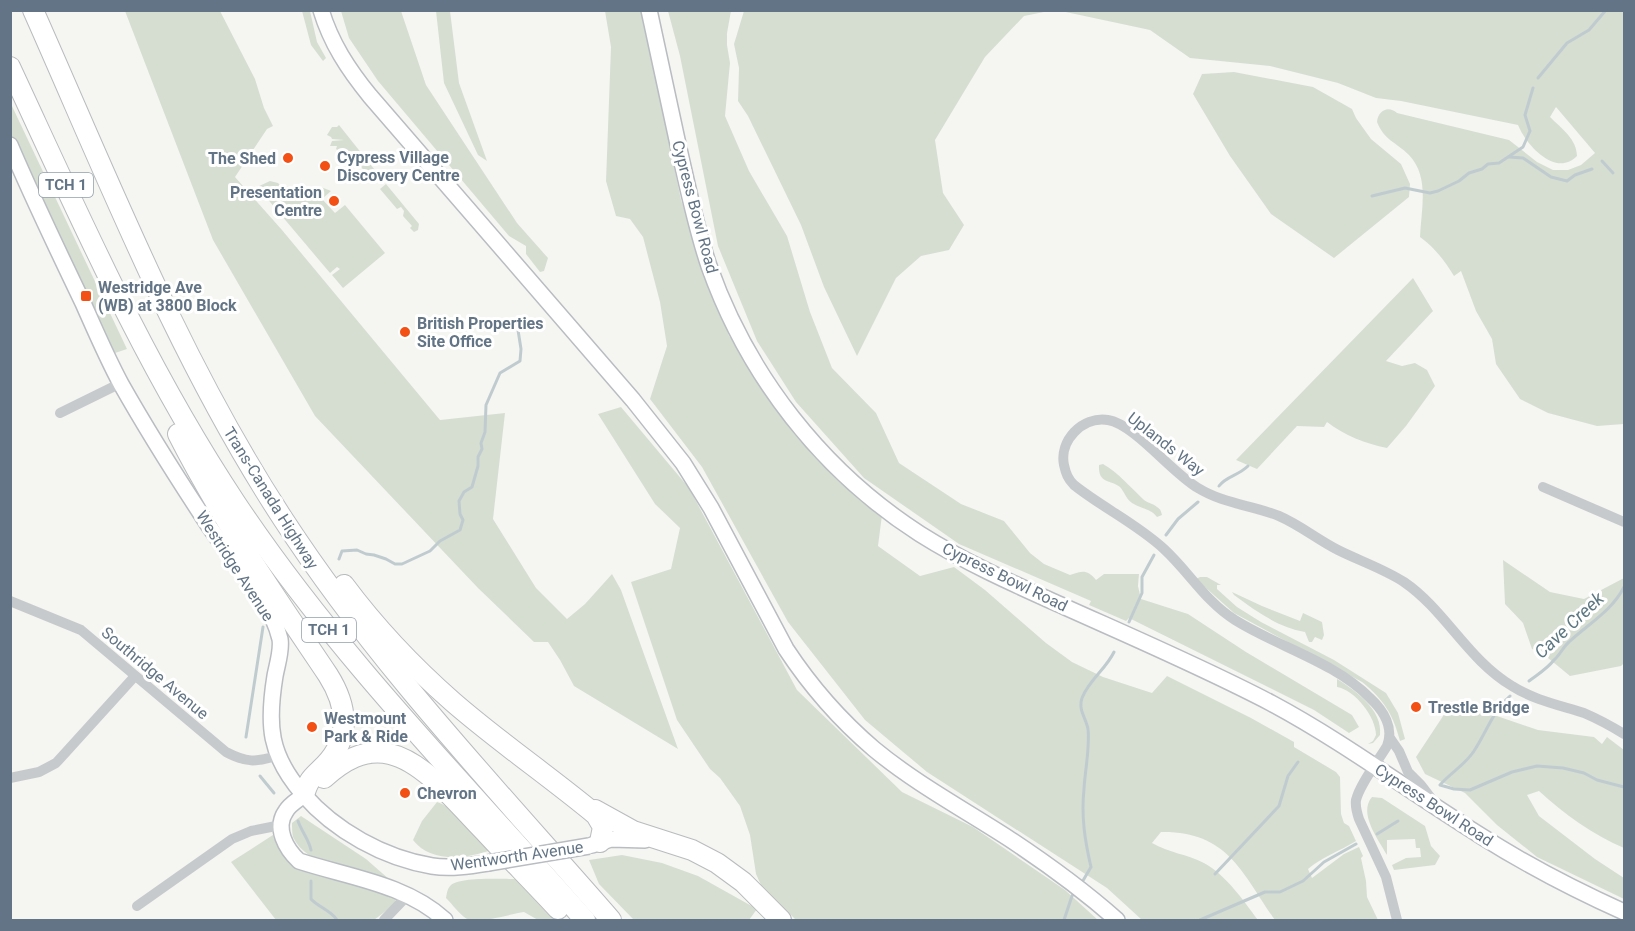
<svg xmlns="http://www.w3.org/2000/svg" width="1635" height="931" font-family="Roboto,sans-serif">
<rect width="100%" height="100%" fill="#f5f6f1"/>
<g fill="#d6ded2">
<path d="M125,11h95l35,68 9,29 9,18 -6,3 -32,48 47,53 158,190 65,-7 -12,106 43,69 31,31 18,-15 27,-30 9,16 57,159 -104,-63 -14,-26 -12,-18h-14l-56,-54 -163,-172 -102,-176z"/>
<path d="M302,11h8l7,31 9,16 -3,3 -12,-16z"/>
<path d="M341,11h60l25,74 91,138 31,35 -4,13 -4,1 -14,-18v-8l-17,-10 -131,-155 -29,-43z"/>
<path d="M436,11h14l9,72 28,78 -9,-6 -34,-72z"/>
<path d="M605,11h37l39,189 48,136 153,179 -4,31 42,30 34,-9 31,23 61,53 26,19 31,15 49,16 15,-17 84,42 43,24v5l42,25 4,5 1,37 3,9 5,3 7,15c-16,10 -34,16 -48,28l4,9 32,-24 15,-7 4,9 -2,2 5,23 1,16 11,23h-103c-33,-47 -47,-89 -114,-88l-9,11c17,10 35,11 52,20 23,13 39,37 54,57h-116l-35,-32 -180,-116 -62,-52 -77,-98 -86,-155 -52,-68 17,-53 -7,-44 -17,-65 -13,-18 -14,-3 -10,-35 5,-134z"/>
<path d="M668,11h63l-4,22v12l3,18 -5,53 24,55 38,65 23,76 22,56 44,45 23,50 62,41 43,17 26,32 14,11 26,11c12,-4 17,-6 26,5l8,-6h35l-1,12 3,13 47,15 58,38 106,63 7,12 -10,6 -35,-23 -185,-92 -3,3 -37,-16 2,-4 -132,-57 -95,-66 -68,-76 -39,-61 -39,-95 -38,-190z"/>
<path d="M744,11h305l-25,5 -39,41 -50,83 8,53 21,32 -15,25 -28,6 -25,22 -39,78 -33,-69 -23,-62 -53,-109 -10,-15 1,-33 -5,-24z"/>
<path d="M1061,11h563v413l-27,2 -49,-13 -28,-14 -24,-35 -4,-25 -16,-28 -15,-40 -7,5c-10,-16 -19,-28 -34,-39 1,-27 10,-60 -11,-82 -13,-13 -25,-15 -32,-33 1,-11 11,-17 20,-9l112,27 28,22 16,8h15l13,-5 14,-12 -39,-46 -6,10c11,11 27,22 27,39 -21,22 -51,-11 -59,-31l-117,-24 -25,-3 -38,-15 -68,-17 -80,-8 -40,-28z"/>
<path d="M1234,72l79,15 39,22 4,9 15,21 30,25 9,20 -1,13 -75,61 -63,-44 -41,-58 -37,-62 9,-20z"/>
<path d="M11,104l116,245 -12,4 -104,-219z"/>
<path d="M339,125l39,49 -6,6 -15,-18 -7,6 -4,-3 -1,-9 -9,-7 1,-3h-7l2,-5 12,-1 -12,-1 -1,-2 -4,-2 5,-8h5z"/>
<path d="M270,181l8,2 3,3c15,-1 29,10 40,1l10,4 -9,8 13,14 10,-8 40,48 -42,35 -11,-13 8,-6 -3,-2 -7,6 -65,-77 8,-6 -3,-3 -8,6 -5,-6z"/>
<path d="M386,184l33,40 -1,6 -4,2 -4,-4 2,-2 -9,-10 1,-5 -3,-4 -4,2 -17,-20z"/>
<path d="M1413,278l20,33 -47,50 16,5 13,-3 12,7 8,16 -29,40 -19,22c-21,-4 -43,-13 -60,-26l-3,5 -27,-1 -40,43 -21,-9z"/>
<path d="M621,407l68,81 108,202 105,102 71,35 92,63 33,30h-302l-35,-35 -5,-11 -6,-39 -10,-29 -20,-28 -10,-9 -33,-49 -46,-138 40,-13 9,-41 -25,-24 -57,-90z"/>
<path d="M1103,464c15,8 29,25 41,36 4,3 10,4 13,7 4,2 4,5 5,8l-5,2c-7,-9 -16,-8 -25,-14 -6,-4 -8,-12 -12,-16 -10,-8 -22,-3 -21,-22z"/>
<path d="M1503,560l47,32 34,7 40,-21v85l-3,3 -51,10 -28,-23 -10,-4 -9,-26 -18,-19z"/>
<path d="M1200,577h7l14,8h-4v4l20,18 24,15 73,38 52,33 12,20 7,26 -5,2c-7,-27 -16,-41 -38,-59l-128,-69 -38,-34z"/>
<path d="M1232,592l30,14 38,15 3,-8 19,9 2,13 -2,5 -7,-3 -3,5h-3l-4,-10c-28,-5 -49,-21 -71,-37z"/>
<path d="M1337,679c19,12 46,31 43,56l-7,8 -5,1 5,-3 3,-6c0,-18 -21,-45 -39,-48z"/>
<path d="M1465,705l73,25 56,7 8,7 5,-7 17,13v98c-31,-13 -60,-34 -85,-57l-12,4 12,21 56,43 29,19v21l-87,-42 -40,-32 -32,-32 -40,-19 -9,-17 33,-50z"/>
<path d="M1372,797l10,1 43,28 6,20 9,10 -5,9 -41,5 -2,-5 14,-7 15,-1 -1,-9h-4l-1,-9 -28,1v15c-9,-16 -29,-42 -15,-58z"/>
<path d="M437,802c21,7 39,31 54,48 -24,9 -61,13 -78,-10l9,-19z"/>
<path d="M301,816l65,43 24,21c-28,-7 -84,-13 -97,-43 -1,-4 -1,-10 -1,-14z"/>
<path d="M276,833l10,23 20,15 85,22 5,5 -1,6 -21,16h-98l-45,-58z"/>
<path d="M622,855l40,8 36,13 59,33 -8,11h-115l-35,-36 -10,-24z"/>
<path d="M516,879l12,3 37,38h-27l-14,-8c-13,2 -46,12 -57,7 -8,-5 -14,-14 -21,-21 1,-5 1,-9 5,-13 9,-8 51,-6 65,-6z"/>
</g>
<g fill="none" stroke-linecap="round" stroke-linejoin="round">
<g stroke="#c0cbd0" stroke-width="3">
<path d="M1538,78l29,-35 22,-13 17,-20"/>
<path d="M1509,157l14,1 28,19 16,4 8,-6 17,-6"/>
<path d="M1602,161l11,12"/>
<path d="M1372,196l33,-8 25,5 8,-2 21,-10 10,-8 13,-4 6,-5 11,-1 24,-16 7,-16 -5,-16 8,-27"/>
<path d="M1219,486c7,-10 19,-10 29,-20"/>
<path d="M1166,535l12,-16 20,-17"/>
<path d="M339,559l3,-8 15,-1 9,4 8,1 12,4 9,5h7l28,-13 10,-10 20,-11 3,-10 -3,-6 -1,-13 5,-9 8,-5 6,-21v-9l4,-8 -1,-6 4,-11 1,-27 14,-32 20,-12 1,-12 -3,-19"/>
<path d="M1129,622l13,-29v-16l12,-22"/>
<path d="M1529,681c9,-7 18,-12 25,-21 6,-5 9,-13 15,-18 19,-18 43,-31 55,-55"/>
<path d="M1510,696c-17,15 -24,37 -36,55 -9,14 -24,22 -34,34l14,4 16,1 42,-18 25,-6 26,2 21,5 13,7 27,7"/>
<path d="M246,737l17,-110"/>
<path d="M260,776l14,17"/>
<path d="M298,821c4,11 11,19 13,29"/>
<path d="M1377,834l21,-13"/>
<path d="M1215,874l64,-68 9,-30 10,-14"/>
<path d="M311,881v18c7,8 21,12 26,21"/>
<path d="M1081,884l10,-17c-6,-26 -10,-50 -7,-78 1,-19 6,-41 4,-60 -2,-11 -10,-19 -6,-31 7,-18 24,-29 32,-46"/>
<path d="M1064,920l8,-24 3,-5"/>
<path d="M1200,920l65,-28h15l23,-11 21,-19 32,-18"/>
</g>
<g stroke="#b9bdc2" stroke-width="18">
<g id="secondary">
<path d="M321,10c10,33 27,59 49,86l263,304 50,63 28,45 75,141c25,38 54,71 88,100 41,34 89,60 134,89 38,25 75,52 109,82"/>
<path d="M649,10c10,47 20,93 30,139 9,39 17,79 30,117 39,110 113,205 211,268 46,29 96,51 145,73 69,31 139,61 206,96 73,39 139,89 210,133 46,29 94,54 143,76"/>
<path d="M10,145c23,54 48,106 73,158 12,27 24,55 38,81 26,46 55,92 84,136 24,38 64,74 75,119 2,11 -3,26 -5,37 -8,49 -6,79 28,118 32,37 81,64 129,72 18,3 38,0 56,-3"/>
<path d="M304,795c-6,5 -14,9 -18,16 -12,17 0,38 13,50 49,16 107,23 146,59"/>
<path d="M592,845l19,-6 34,1"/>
</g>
</g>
<g stroke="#b9bbbe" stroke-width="22">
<g id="highway">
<path d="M33,10c77,173 146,350 250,509 95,146 215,271 328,401"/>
<path d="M10,67c69,148 134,298 225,435 101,152 230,282 350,418"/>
<path d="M178,434c43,85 97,162 150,241 19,30 24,62 -3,90 -12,12 -16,13 -21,30"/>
<path d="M344,585c32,43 68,81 109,117 46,40 96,74 143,113l7,12 -3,15"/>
<path d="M324,778c19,-17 40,-30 66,-24 35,8 70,53 95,78 24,26 49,51 73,77"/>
<path d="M595,810l38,21 59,19 25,13 26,19 38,38"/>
</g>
</g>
<g stroke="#c7cacd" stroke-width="10">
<path d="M60,413l61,-30"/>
<path d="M1543,487l81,35"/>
<path d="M10,601l71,29 145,122c21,11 29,10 51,4"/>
<path d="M1390,738l9,13 9,21 13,13 13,17"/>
<path d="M10,778l29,-6 17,-9 79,-87"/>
<path d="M137,906l95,-67 19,-8 30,-6"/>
<path d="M384,920l23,-24"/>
<path d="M1397,920l-11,-43 -27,-58c-2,-6 -4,-12 -3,-19 4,-16 22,-39 31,-54 7,-18 -3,-35 -17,-48 -35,-36 -92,-51 -135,-78 -29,-18 -46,-48 -71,-71 -27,-25 -61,-41 -90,-64 -6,-6 -8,-11 -10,-20 -5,-24 18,-49 44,-45 26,4 64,53 90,68 26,16 54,17 81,28 21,9 39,24 59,34 22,11 46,19 66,32 41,28 64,78 108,104 22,14 47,19 72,27 14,6 27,13 40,21"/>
</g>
<use href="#secondary" stroke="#fff" stroke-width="15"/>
<use href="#highway" stroke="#fff" stroke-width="20"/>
<g stroke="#b9bdc2" stroke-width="18" stroke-linecap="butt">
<path id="secondary-bridge" d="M488,863l101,-17"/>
</g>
<use href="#secondary-bridge" stroke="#fff" stroke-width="15"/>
</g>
<g fill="#f25015" stroke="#fff" stroke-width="2">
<circle cx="288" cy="158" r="6"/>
<circle cx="325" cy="166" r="6"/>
<circle cx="334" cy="201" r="6"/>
<rect x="80" y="290" width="12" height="12" rx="3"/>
<circle cx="405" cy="332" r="6"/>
<circle cx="1416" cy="707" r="6"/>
<circle cx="312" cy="727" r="6"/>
<circle cx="405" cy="793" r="6"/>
</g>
<g text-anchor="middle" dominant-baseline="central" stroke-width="6" stroke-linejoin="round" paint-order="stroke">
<g fill="#fff" stroke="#919eaa" stroke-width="1.5">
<rect x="39" y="173" width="54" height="24" rx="4.5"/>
<rect x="302" y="618" width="54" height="24" rx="4.5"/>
</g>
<g font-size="15" font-weight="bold" fill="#627485">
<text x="66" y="185">TCH 1</text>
<text x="329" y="630">TCH 1</text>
</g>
<g font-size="16" font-weight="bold" fill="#627485" stroke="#fff" text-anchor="start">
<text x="337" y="157">Cypress Village<tspan x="337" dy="18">Discovery Centre</tspan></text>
<text x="276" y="158" text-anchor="end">The Shed</text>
<text x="322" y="192" text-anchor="end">Presentation<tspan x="322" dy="18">Centre</tspan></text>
<text x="98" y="287">Westridge Ave<tspan x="98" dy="18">(WB) at 3800 Block</tspan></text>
<text x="417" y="323">British Properties<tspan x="417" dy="18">Site Office</tspan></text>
<text x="1428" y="707">Trestle Bridge</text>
<text x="324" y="718">Westmount<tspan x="324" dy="18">Park &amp; Ride</tspan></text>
<text x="417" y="793">Chevron</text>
</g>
<g font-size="16" fill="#627485" stroke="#fff">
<text transform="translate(695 207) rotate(75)">Cypress Bowl Road</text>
<text transform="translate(1166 444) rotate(38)">Uplands Way</text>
<text transform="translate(271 498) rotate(58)">Trans-Canada Highway</text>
<text transform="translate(235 566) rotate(57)">Westridge Avenue</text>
<text transform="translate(1005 577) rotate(26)">Cypress Bowl Road</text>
<text transform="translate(155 673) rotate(40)">Southridge Avenue</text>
<text transform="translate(1434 805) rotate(33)">Cypress Bowl Road</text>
<text transform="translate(517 856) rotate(-8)">Wentworth Avenue</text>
</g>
<g font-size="18" font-style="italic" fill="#5d7782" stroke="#fff">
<text transform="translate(1569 625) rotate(-43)">Cave Creek</text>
</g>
</g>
<rect width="1635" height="931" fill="none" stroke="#627485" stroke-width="24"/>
</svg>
